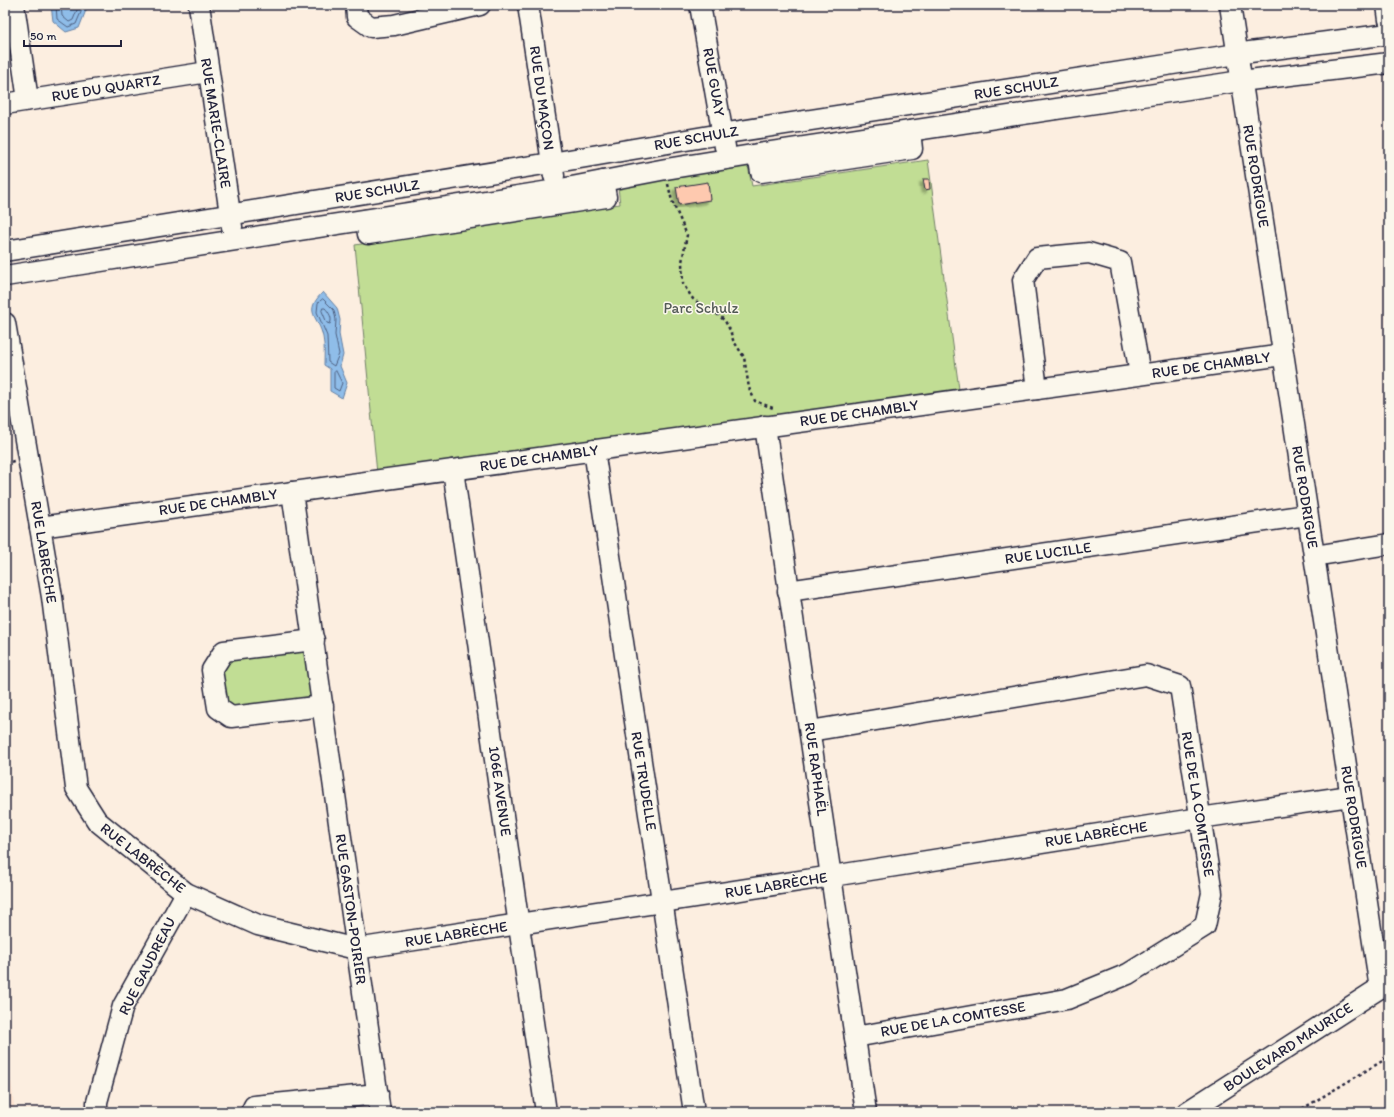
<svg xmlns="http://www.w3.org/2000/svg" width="1394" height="1117" font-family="Itim,sans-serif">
<defs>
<filter id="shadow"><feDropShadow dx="-3.5" dy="3.5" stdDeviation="1" flood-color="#0004"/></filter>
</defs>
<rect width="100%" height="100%" fill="#fceee0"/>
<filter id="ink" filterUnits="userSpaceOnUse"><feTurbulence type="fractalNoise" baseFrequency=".025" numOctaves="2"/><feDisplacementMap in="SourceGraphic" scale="8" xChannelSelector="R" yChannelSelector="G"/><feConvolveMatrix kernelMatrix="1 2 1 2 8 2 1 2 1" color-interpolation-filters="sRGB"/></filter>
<g filter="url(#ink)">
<path fill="#fde3d1" d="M5,1034l10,78h-10z"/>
<g fill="#c1dd94" stroke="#728068">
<path d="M928,160l33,244 -583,80 -23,-239 265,-41 -2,-17 130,-21 4,20z"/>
<path d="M314,640l9,66 -105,2 6,-57z"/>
</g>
<g fill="#8fbde9" stroke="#637fa3">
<path d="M51,5h37l-9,23 -13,4 -13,-11z"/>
<path d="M323,292l14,16 3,12 -1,14 4,21 -3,11 7,17 -5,15 -12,-7v-22l-6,-4c0,-9 1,-19 -1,-28 -4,-21 -21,-24 0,-45z"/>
</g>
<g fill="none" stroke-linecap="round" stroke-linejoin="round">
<g stroke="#4e6081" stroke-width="1">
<path d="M56,5l1,14 11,8 8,-3 8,-19"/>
<path d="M61,5l1,11 7,6 4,-2 6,-15"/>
<path d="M323,299l11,11 2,10 -1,15 4,19 -5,12 -6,-4 -1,-26 -10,-24 1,-9z"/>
<path d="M323,308h2c4,4 8,11 5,16l-3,-1 -5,-12z"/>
<path d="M336,371l6,12 -3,8 -5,-3v-15z"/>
</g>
</g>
<g fill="#fec9af" stroke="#22223b" filter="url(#shadow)">
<path d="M923,179h6l1,10 -5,1z"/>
<path d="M708,182l2,18 -31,5 -3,-18z"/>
</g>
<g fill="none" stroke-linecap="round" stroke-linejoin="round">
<g stroke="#22223b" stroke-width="23">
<g id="minor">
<path d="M14,5l14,95"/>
<path d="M199,5l33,222"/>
<path d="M356,5l1,12 14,10 23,-2 86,-20"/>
<path d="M528,5l26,171"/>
<path d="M700,5l25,142"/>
<path d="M1230,5l150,983"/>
<path d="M1387,5l2,15"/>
<path d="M5,104l203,-32"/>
<path d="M758,154l3,18 151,-23 -2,-18"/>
<path d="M366,220l2,14 238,-37 -3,-16"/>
<path d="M5,251l552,-89 170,-29 523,-81 139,-18"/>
<path d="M5,276l551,-86 110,-21 92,-15 483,-73 148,-18"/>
<path d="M5,323l47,274 24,191 21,33 89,72 72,32 98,24 476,-73 368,-58 150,-22"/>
<path d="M1037,389l-14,-109 14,-22 52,-5 31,9 20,112"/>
<path d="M765,426c32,229 68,457 101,686"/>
<path d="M594,450l100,662"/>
<path d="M453,470l93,642"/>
<path d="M292,492c31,207 58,414 88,620"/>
<path d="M40,527l1243,-172"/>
<path d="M1314,556l75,-12"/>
<path d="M788,591l519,-76"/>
<path d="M314,640l-90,11 -12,19 6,38 13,9 92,-11"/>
<path d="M810,731l336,-56 34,11 32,207 -7,33 -77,48 -61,25 -212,38"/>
<path d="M97,1112v-10l26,-96 63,-113"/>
<path d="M251,1112l3,-6 124,-12"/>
<path d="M1187,1112l202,-130"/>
</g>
</g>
<g stroke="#22223b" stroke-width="2.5" stroke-dasharray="3 3" stroke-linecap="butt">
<path d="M668,184l4,17 15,34 -5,27 1,22 10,15 14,10 9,4 9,8 5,9 3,10 11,17 5,31 6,13 18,7v2"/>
<path d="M5,463l9,-2"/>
<path d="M1297,1112l92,-55"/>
</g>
<use href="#minor" stroke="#fbf7ec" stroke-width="20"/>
</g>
</g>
<g text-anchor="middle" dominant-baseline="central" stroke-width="3" stroke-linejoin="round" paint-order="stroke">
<g font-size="15" fill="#22223b" stroke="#fbf7ec">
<text transform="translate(714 82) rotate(80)">RUE GUAY</text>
<text transform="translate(106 88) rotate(-9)">RUE DU QUARTZ</text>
<text transform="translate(1016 88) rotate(-9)">RUE SCHULZ</text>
<text transform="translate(542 98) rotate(82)">RUE DU MAÇON</text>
<text transform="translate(216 123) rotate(81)">RUE MARIE-CLAIRE</text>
<text transform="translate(696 138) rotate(-10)">RUE SCHULZ</text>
<text transform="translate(1256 176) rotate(81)">RUE RODRIGUE</text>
<text transform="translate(377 191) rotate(-9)">RUE SCHULZ</text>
<text transform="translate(1211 365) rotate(-8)">RUE DE CHAMBLY</text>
<text transform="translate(859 413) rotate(-8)">RUE DE CHAMBLY</text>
<text transform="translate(539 458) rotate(-8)">RUE DE CHAMBLY</text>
<text transform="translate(1305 497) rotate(81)">RUE RODRIGUE</text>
<text transform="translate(218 502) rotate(-8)">RUE DE CHAMBLY</text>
<text transform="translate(44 552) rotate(81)">RUE LABRÈCHE</text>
<text transform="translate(1048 553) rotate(-8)">RUE LUCILLE</text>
<text transform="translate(816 769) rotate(82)">RUE RAPHAËL</text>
<text transform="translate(644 781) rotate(81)">RUE TRUDELLE</text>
<text transform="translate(500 791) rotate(82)">106E AVENUE</text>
<text transform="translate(1198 804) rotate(81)">RUE DE LA COMTESSE</text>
<text transform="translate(1354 817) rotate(81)">RUE RODRIGUE</text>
<text transform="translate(1096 834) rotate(-9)">RUE LABRÈCHE</text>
<text transform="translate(143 858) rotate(38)">RUE LABRÈCHE</text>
<text transform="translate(776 885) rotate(-9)">RUE LABRÈCHE</text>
<text transform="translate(351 909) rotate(82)">RUE GASTON-POIRIER</text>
<text transform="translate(456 934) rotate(-9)">RUE LABRÈCHE</text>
<text transform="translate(147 966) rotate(-63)">RUE GAUDREAU</text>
<text transform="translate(953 1019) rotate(-10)">RUE DE LA COMTESSE</text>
<text transform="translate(1288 1047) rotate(-33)">BOULEVARD MAURICE</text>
</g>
<g font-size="15" fill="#525a56" stroke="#fbf7ec">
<text x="701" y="308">Parc Schulz</text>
</g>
</g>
<rect width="1394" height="1117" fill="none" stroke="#fbf7ec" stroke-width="20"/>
<rect x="10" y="10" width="1374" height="1097" fill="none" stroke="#22223b" stroke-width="1.5" filter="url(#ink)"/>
<path d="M24 40v6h97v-6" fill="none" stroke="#22223b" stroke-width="2"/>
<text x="30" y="40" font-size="12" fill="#22223b" stroke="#fbf7ec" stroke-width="3" paint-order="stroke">50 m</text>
</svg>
